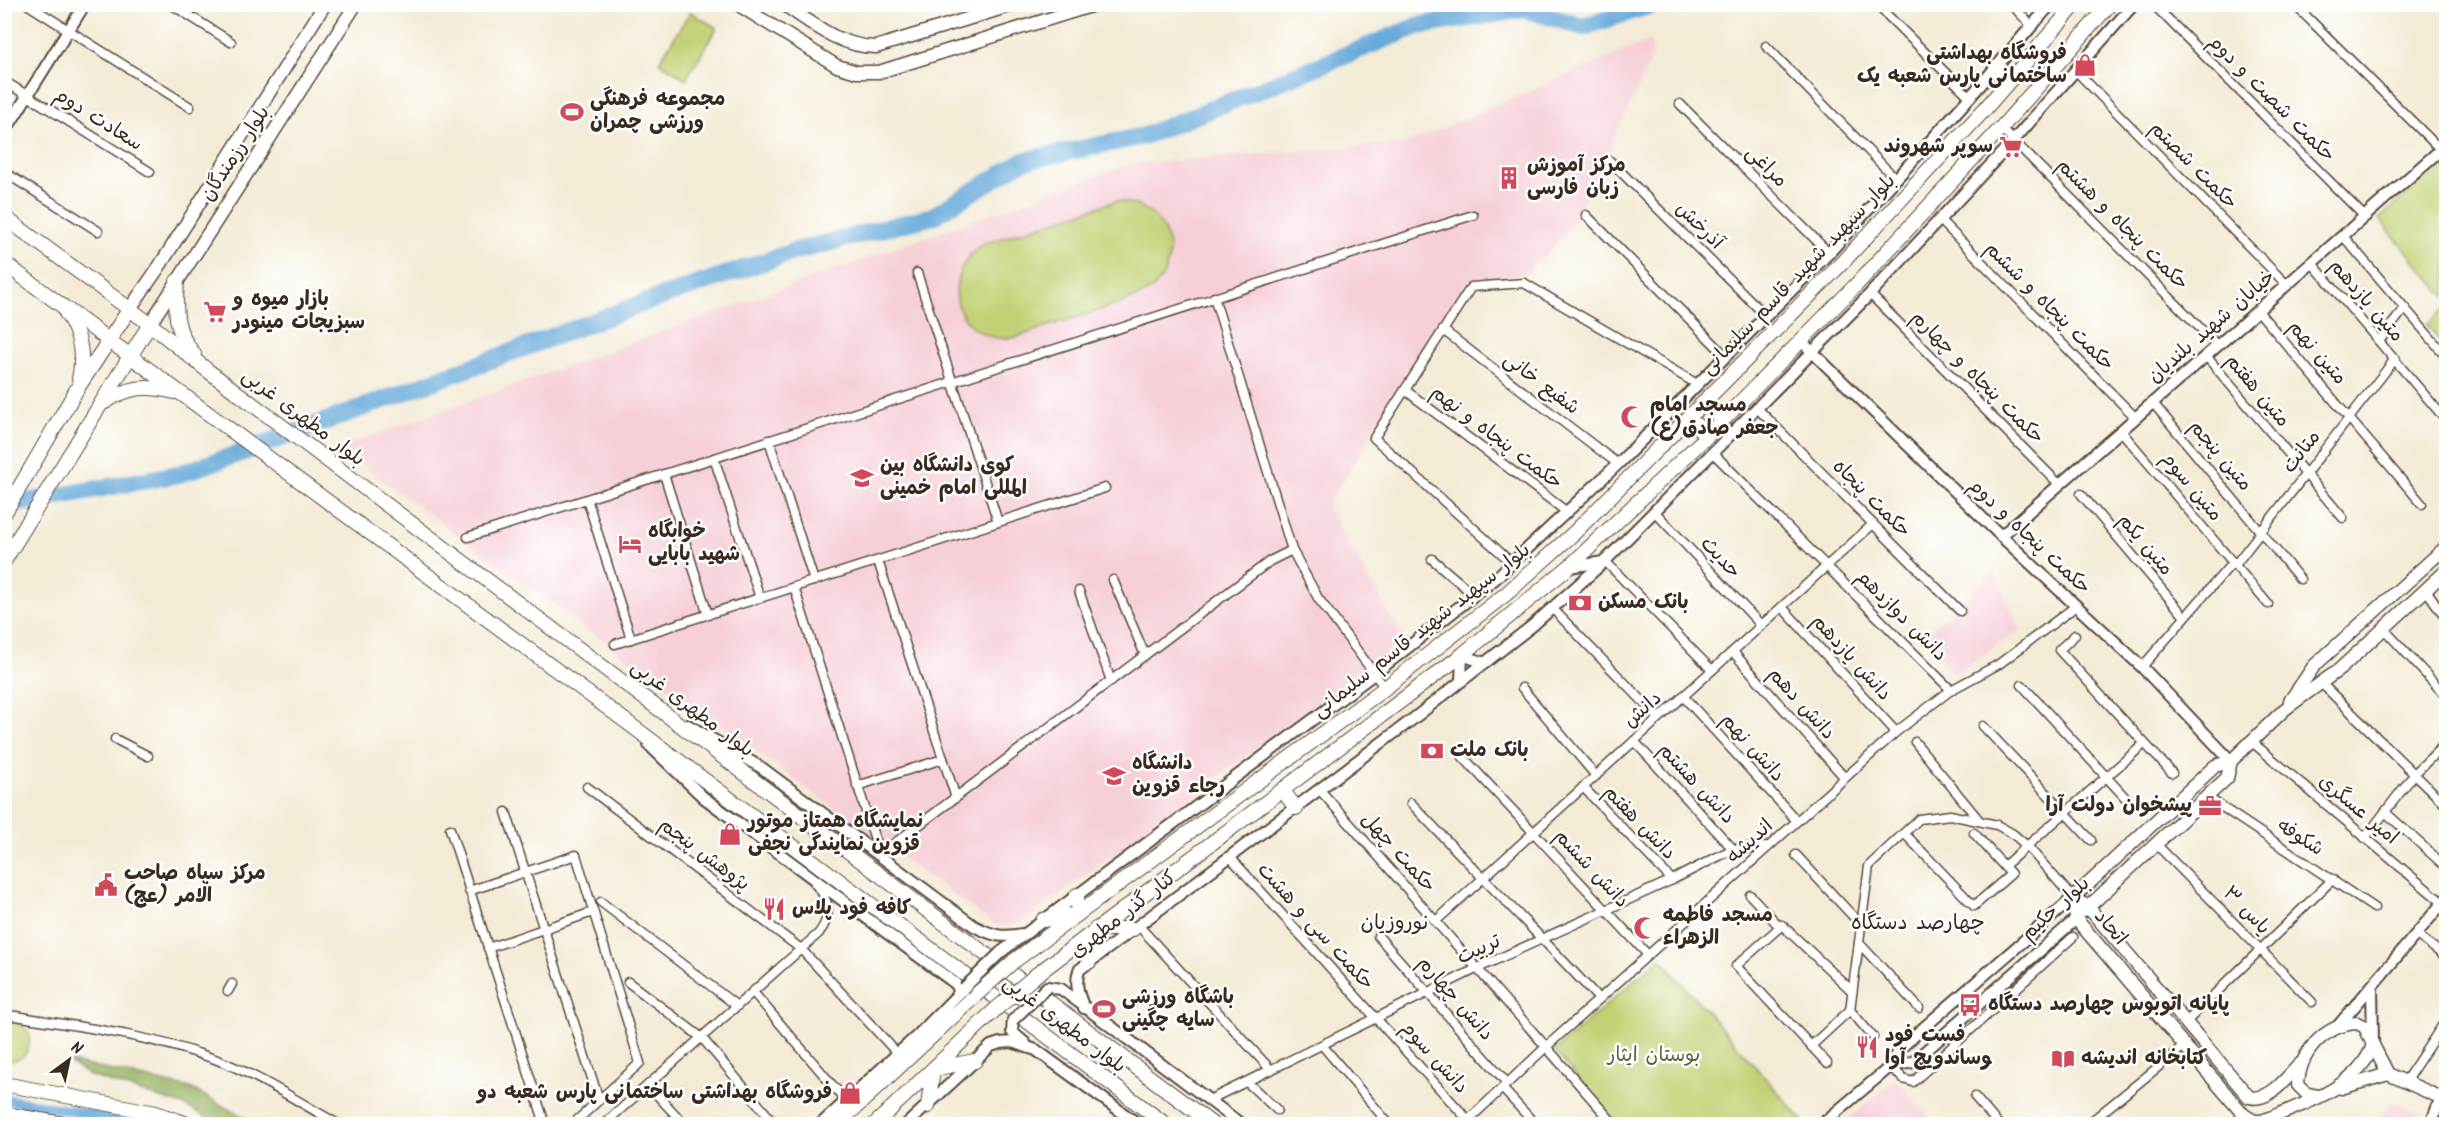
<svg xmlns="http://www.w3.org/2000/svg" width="2451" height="1129" font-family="Kalam,'Playpen Sans Arabic',sans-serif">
<rect width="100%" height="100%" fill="#fff"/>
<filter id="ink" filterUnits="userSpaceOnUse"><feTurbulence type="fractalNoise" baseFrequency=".0167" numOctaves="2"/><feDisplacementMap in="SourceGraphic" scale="12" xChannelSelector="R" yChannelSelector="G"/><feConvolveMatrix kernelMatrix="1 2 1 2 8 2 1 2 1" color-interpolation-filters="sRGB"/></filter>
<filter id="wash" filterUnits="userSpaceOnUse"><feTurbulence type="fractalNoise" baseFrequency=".008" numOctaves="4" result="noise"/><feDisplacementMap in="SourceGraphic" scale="24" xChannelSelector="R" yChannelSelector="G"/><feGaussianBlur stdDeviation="1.35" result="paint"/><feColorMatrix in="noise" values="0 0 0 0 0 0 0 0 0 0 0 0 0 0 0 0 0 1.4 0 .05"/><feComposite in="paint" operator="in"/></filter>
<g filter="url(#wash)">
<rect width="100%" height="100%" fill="#f3ebd5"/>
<g fill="#f6cfd7">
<path d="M1650,40l3,16 -62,131 -23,43 -40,43 -60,7 -141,227 77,132 -382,283 -16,5 -14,-4 -654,-475 792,-284 245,-19h28z"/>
<path d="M1994,572l27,57 -67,46 -30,-39z"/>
<path d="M1895,1079l37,42 -4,3h-85z"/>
<path d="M2392,1101l28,12 -4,11h-43z"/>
</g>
<g fill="#c1d173" stroke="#7e7e48" stroke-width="1.5">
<path d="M690,12l27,16 -31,51 -27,-17z"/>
<path d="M2446,159v138l-67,-78z"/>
<path d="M1116,201c24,2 44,13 51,37 5,17 0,38 -14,50 -15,13 -80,30 -102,37 -13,4 -26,10 -39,13 -4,0 -10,0 -14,0 -49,-8 -55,-65 -17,-93z"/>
<path d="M2446,308v41l-19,-24z"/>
<path d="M1660,958l143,163 -3,3h-182l-64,-73z"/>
<path d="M4,1020l14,2 11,10c2,19 -3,28 -24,30z"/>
</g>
<path fill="#98b365" stroke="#6a6e42" stroke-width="1.5" d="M67,1061l123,27 66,36h-36l-37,-19 -93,-29z"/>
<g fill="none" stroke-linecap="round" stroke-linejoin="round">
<path stroke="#65a8d9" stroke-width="10" d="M4,1099l141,25"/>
<path stroke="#65a8d9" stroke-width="18" d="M4,506l175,-32 56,-19 414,-154 147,-50 137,-35 90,-55 121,-25 274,-110 106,-17 59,18 71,-23"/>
</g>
</g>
<g filter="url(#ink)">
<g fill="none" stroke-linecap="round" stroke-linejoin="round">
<g stroke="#574739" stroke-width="11">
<g id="minor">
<path d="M27,4l163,103"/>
<path d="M171,4l60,38"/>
<path d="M2011,4l21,22"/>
<path d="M2153,4l212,213"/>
<path d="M2294,4l147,146"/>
<path d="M1877,5l93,92"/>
<path d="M1766,46l130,133"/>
<path d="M2075,70l212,215"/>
<path d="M4,81l146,91"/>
<path d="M1680,104l149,149"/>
<path d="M2001,128l217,218"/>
<path d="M1610,161l155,154"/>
<path d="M4,172l94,59"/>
<path d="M1586,215l139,140"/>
<path d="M1940,220l196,198"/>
<path d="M2343,236l103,120"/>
<path d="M2312,263l134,157"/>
<path d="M917,273l81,249"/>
<path d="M1870,294l190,191"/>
<path d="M1214,297l78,253 26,48 67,90"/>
<path d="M2258,311l164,193"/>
<path d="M1443,330l175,134"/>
<path d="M2379,341l26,-33"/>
<path d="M2206,356l137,162"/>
<path d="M1405,390l162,122"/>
<path d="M2153,403l147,176"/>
<path d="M1758,409l202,202"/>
<path d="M2121,431l147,173"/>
<path d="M769,440l45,141"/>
<path d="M1714,454l237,236"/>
<path d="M714,458l46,140"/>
<path d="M664,474l44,141"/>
<path d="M2081,494l104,123"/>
<path d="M587,499l44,140"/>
<path d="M1655,512l106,113"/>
<path d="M468,537l1005,-322"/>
<path d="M1432,559l42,36"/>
<path d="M878,561l78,237"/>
<path d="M1605,561l107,109"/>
<path d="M1512,563l-138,-125 97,-151 53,-4 173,101"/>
<path d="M2235,565l160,-206"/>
<path d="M1113,580l32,75"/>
<path d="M794,587l86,268"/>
<path d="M2426,590l20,28"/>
<path d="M1079,591l32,90"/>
<path d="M1782,607l114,125"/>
<path d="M1552,608l107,110"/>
<path d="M2384,629l62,67"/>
<path d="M2075,635l-16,15 113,123"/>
<path d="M615,644l490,-156"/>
<path d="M1733,652l112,126"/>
<path d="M2142,667l91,-105"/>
<path d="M2321,683l125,122"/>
<path d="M2022,685l111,121"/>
<path d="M1522,688l74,88"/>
<path d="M1683,696l114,125"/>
<path d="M1983,726l108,114"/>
<path d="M115,739l33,17"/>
<path d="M1634,741l99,108"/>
<path d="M1915,742l64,78"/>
<path d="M2252,742l191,161"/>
<path d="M1463,757l185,198"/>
<path d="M857,786l86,-27"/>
<path d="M587,787l214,162 97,105"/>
<path d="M1583,787l89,93"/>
<path d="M1320,790l294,334"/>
<path d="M2207,797l167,111"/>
<path d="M1411,803c62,66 126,129 188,196"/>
<path d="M506,812l93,288 -26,24"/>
<path d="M2385,812l61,55"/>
<path d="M450,829l95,295"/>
<path d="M1904,833l70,73 37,-32 -37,-41"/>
<path d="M2365,838l50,-65 31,-30"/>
<path d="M895,843l375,-282 22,-11"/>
<path d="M2156,844l156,158"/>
<path d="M1796,855l65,70"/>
<path d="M1230,857l238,263"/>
<path d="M2004,866l140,-122"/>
<path d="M469,891l107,-36 64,208 -41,37"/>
<path d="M1750,895l30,32"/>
<path d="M601,902l136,104"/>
<path d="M1436,921l437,-397"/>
<path d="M1138,925l133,145"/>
<path d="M2417,935l29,22"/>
<path d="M1378,936l129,147"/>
<path d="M1859,943l60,65"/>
<path d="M488,948l105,-36"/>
<path d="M628,982l74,56 73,86"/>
<path d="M228,991l4,-7"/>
<path d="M753,992l93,109"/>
<path d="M4,1014c67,12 136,19 199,41 48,15 92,45 135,69"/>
<path d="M2186,1022l147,-143"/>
<path d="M1873,1037l-23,-27 19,-144 50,-47 31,-4 47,10 16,9 14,12 46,52"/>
<path d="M1322,1045l67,79"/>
<path d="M1811,1046l39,-36"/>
<path d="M1827,1063l-91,-97 46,-41 70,66"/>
<path d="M1891,1066l12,13 10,3 160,-145"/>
<path d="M1247,1082l30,28"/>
<path d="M2405,1082l41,-62"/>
<path d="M648,1085l36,39"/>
<path d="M1502,1088l33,36"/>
<path d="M1975,1097l23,27"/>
<path d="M1209,1100l269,-132 194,-88 61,-31 35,-2"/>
<path d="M2099,1116l7,8"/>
<path d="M604,1124l215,-191c13,-17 11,-34 -4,-49"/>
<path d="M1464,1124l82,-77 350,-315 55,-42 48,-26 77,-58"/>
<path d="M2088,1124l96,-78"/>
</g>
</g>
<g stroke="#574739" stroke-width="14">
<g id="tertiary">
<path d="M4,133l81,-129"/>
<path d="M1801,341l200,195 141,131 89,94"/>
<path d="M2001,536l445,-391"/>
<path d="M1569,567l35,-5"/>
<path d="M1461,681l1,-26 23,8"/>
<path d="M688,725l74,43 212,158c20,10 27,12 49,8"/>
<path d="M649,745l54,52 253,187 4,8"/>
<path d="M1001,952l373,-278 122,-96 122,-114 211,-211 141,-156 81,-93"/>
<path d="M1047,987l14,2 180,135"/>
<path d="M2372,987l1,56"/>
<path d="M1084,1008c-6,-14 -9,-24 -5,-38l334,-251 119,-93 73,-65 265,-267 144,-154 120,-136"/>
<path d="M1013,1020l-1,12 13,11"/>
<path d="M2337,1027l109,-128"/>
<path d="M1891,1066l22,-4 163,-143"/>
<path d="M821,1124l96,-88 47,-48"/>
<path d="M907,1124l84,-78 9,-3 12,-1 24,8 102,74"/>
<path d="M1822,1124l69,-58 7,-16 175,-152"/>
<path d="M2431,1124l10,-27"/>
</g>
</g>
<g stroke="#574739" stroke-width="15">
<g id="secondary">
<path d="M737,4l100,62 20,6h22l218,-68"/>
<path d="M783,4c29,19 57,43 93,43l140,-43"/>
<path d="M129,310l30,-43 166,-263"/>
<path d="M150,324l206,-320"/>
<path d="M2290,701l24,-35 132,-119"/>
<path d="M2073,898l3,21 168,196 10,6h8c39,-16 96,-33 111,-76l-8,-18 -8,-4c-33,2 -58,30 -59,62l9,9 11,2"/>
<path d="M2073,898l142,-132 16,-5 54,-52 55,-40 106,-98"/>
<path d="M2073,898l15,9 161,190c21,5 37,-19 51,-33"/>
<path d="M2084,911l143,-133 4,-17"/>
<path d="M2373,1045l15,29"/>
<path d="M2341,1088l47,-14 58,26"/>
</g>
</g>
<g stroke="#574739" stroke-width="16">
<g id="primary">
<path d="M1997,67l15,11"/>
<path d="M4,217l146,107 57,46 1005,754"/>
<path d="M4,263l616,454 545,407"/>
<path d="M177,281c-2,28 -3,50 17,73"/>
<path d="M66,313c14,20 18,43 13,66"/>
<path d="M1708,397c0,11 7,18 18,20"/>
<path d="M105,402c24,-16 43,-17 70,-10"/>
<path d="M1683,422c12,-1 19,5 21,17"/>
<path d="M4,514l73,-125 52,-79"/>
<path d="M4,561l146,-237"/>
<path d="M1283,791l13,17"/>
<path d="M1043,920l35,-6 -1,-19"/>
<path d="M1014,961l371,-273 121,-94 69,-62 265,-267 144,-155 92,-106"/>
<path d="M1089,962l7,-33h37"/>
<path d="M1036,975l426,-320 107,-88 135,-128 153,-155 144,-156 109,-124"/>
<path d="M4,1084l152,29 31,11"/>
<path d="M928,1106l5,-37 42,-8"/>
<path d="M4,1114l60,10"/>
<path d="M838,1124l140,-131"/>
<path d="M875,1124l121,-115"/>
</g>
</g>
<use href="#minor" stroke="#fff" stroke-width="8"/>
<use href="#tertiary" stroke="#fff" stroke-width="10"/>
<use href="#secondary" stroke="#fff" stroke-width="12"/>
<use href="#primary" stroke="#fff" stroke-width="14"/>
<g stroke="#574739" stroke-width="14" stroke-linecap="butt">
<g id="tertiary-bridge">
<path d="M964,988l37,-36"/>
<path d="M1013,1020l34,-33"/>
</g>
</g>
<g stroke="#574739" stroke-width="16" stroke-linecap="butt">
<g id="primary-bridge">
<path d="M978,993l36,-32"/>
<path d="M996,1009l40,-34"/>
</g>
</g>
<use href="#tertiary-bridge" stroke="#fff" stroke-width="10"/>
<use href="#primary-bridge" stroke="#fff" stroke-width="14"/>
</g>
</g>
<defs>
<g id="shop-bare" transform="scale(1.8)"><path d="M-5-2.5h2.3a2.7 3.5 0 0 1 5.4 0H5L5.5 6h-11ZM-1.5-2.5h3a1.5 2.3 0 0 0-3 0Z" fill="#d1495b" stroke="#fff" stroke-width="2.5" paint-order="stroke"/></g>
<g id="stadium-bare" transform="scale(1.8)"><path d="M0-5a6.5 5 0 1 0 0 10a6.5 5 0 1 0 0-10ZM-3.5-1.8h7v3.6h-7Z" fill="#d1495b" stroke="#fff" stroke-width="2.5" paint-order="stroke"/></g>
<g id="supermarket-bare" transform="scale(1.8)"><path d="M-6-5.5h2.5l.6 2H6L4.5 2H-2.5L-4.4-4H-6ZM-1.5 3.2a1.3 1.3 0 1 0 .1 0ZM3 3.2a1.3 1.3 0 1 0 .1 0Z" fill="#d1495b" stroke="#fff" stroke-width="2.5" paint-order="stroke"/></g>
<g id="building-bare" transform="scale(1.8)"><path d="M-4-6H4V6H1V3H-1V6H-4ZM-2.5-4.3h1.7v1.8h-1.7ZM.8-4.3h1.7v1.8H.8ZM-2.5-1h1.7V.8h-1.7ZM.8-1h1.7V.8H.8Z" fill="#d1495b" stroke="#fff" stroke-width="2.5" paint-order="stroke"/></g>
<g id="mosque-bare" transform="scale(1.8)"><path d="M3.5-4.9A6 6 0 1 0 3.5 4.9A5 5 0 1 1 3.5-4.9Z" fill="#d1495b" stroke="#fff" stroke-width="2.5" paint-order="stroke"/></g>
<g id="university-bare" transform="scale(1.8)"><path d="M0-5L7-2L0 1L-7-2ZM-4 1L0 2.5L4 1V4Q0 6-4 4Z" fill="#d1495b" stroke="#fff" stroke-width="2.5" paint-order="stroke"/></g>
<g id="hotel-bare" transform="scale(1.8)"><path d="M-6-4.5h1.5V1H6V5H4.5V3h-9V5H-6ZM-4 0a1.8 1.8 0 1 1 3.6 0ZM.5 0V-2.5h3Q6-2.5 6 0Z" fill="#d1495b" stroke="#fff" stroke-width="2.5" paint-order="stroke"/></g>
<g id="bank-bare" transform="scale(1.8)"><path d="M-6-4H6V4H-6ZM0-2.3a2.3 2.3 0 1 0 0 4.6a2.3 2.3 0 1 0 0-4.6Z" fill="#d1495b" stroke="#fff" stroke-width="2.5" paint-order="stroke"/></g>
<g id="office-bare" transform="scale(1.8)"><path d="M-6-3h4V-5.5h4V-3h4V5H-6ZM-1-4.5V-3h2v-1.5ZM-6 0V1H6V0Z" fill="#d1495b" stroke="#fff" stroke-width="2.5" paint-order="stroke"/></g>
<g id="civic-bare" transform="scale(1.8)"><path d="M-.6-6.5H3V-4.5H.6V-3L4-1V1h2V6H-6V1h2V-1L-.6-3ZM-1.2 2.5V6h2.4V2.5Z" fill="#d1495b" stroke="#fff" stroke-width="2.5" paint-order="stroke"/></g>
<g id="restaurant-bare" transform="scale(1.8)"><path d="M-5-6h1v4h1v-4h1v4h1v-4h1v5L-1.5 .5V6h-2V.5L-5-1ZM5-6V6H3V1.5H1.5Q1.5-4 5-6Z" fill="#d1495b" stroke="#fff" stroke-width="2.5" paint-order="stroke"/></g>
<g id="bus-bare" transform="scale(1.8)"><path d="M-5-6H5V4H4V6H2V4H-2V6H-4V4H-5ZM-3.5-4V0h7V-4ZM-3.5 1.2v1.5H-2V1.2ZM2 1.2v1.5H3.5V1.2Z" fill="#d1495b" stroke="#fff" stroke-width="2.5" paint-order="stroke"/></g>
<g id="library-bare" transform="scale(1.8)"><path d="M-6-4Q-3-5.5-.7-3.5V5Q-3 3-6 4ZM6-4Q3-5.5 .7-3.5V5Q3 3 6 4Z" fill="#d1495b" stroke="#fff" stroke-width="2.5" paint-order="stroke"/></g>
</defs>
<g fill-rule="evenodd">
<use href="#shop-bare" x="2085" y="65"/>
<use href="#stadium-bare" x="572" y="112"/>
<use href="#supermarket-bare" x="2011" y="147"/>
<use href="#building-bare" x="1509" y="178"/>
<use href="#supermarket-bare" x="215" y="312"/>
<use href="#mosque-bare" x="1632" y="417"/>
<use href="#university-bare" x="862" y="478"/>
<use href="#hotel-bare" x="630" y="544"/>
<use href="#bank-bare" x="1580" y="603"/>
<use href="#bank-bare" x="1432" y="751"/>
<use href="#university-bare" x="1114" y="776"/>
<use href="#office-bare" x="2210" y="806"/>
<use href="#shop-bare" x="730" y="834"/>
<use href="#civic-bare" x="106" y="885"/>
<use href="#restaurant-bare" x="774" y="909"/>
<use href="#mosque-bare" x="1645" y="928"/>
<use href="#bus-bare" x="1970" y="1005"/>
<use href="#stadium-bare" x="1104" y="1009"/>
<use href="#restaurant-bare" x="1867" y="1047"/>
<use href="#library-bare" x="2063" y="1059"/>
<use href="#shop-bare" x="850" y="1093"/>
</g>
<g text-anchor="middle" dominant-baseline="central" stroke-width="5" stroke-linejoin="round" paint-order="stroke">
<g font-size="20" font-weight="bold" fill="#3b2a1e" stroke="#fff" text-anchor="start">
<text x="2067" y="54" text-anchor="end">فروشگاه بهداشتی<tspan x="2067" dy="23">ساختمانی پارس شعبه یک</tspan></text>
<text x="590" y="100">مجموعه فرهنگی<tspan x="590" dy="23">ورزشی چمران</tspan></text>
<text x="1993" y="147" text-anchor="end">سوپر شهروند</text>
<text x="1527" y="166">مرکز آموزش<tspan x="1527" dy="23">زبان فارسی</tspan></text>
<text x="233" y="300">بازار میوه و<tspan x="233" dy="23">سبزیجات مینودر</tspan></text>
<text x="1650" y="406">مسجد امام<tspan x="1650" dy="23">جعفر صادق(ع)</tspan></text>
<text x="880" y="466">کوی دانشگاه بین<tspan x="880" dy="23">المللی امام خمینی</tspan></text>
<text x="648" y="532">خوابگاه<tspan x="648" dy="23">شهید بابایی</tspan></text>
<text x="1598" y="603">بانک مسکن</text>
<text x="1450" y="751">بانک ملت</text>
<text x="1132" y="764">دانشگاه<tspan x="1132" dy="23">رجاء قزوین</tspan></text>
<text x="2192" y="806" text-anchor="end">پیشخوان دولت آرا</text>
<text x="748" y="822">نمایشگاه همتاز موتور<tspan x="748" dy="23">قزوین نمایندگی نجفی</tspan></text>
<text x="124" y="874">مرکز سپاه صاحب<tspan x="124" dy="23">الامر (عج)</tspan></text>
<text x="792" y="909">کافه فود پلاس</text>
<text x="1663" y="916">مسجد فاطمه<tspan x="1663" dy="23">الزهراء</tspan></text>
<text x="1122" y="998">باشگاه ورزشى<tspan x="1122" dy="23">سايه چگينى</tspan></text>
<text x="1988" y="1005">پایانه اتوبوس چهارصد دستگاه</text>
<text x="1885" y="1036">فست فود<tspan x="1885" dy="23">وساندویچ آوا</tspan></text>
<text x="2081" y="1059">کتابخانه اندیشه</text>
<text x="832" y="1093" text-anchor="end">فروشگاه بهداشتی ساختمانی پارس شعبه دو</text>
</g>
<g font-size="20" fill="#3b2a1e" stroke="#fff">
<text transform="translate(2271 99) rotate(45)">حکمت شصت و دوم</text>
<text transform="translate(98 120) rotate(32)">سعادت دوم</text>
<text transform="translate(236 154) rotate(-57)">بلوار رزمندگان</text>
<text transform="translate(2193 166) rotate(45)">حکمت شصتم</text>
<text transform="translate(1766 167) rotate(45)">مراغی</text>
<text transform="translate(2122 225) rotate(45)">حکمت پنجاه و هشتم</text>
<text transform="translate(1699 226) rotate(45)">آذرخش</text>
<text transform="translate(1799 275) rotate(-46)">بلوار سپهبد شهید قاسم سلیمانی</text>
<text transform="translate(2366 301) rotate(49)">متین یازدهم</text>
<text transform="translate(2049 307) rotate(45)">حکمت پنجاه و ششم</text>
<text transform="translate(2212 327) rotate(-41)">خیابان شهید بلندیان</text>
<text transform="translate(2317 353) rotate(49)">متین نهم</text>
<text transform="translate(1977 378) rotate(45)">حکمت پنجاه و چهارم</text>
<text transform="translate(1541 384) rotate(37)">شفیع خانی</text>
<text transform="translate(2257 391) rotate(50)">متین هفتم</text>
<text transform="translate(303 418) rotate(37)">بلوار مطهری غربی</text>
<text transform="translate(1496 438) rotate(37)">حکمت پنجاه و نهم</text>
<text transform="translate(2302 452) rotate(-52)">متانت</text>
<text transform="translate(2220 456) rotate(50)">متین پنجم</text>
<text transform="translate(2191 487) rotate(50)">متین سوم</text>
<text transform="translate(1871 499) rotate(45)">حکمت پنجاه</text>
<text transform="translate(2029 537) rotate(43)">حکمت پنجاه و دوم</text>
<text transform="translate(2145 545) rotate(50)">متین یکم</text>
<text transform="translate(1720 558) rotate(47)">حدیث</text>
<text transform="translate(1901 616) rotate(45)">دانش دوازدهم</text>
<text transform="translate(1422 631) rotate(-38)">بلوار سپهبد شهید قاسم سلیمانی</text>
<text transform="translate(1851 658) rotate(48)">دانش یازدهم</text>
<text transform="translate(1801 704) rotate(48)">دانش دهم</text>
<text transform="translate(692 709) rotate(37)">بلوار مطهری غربی</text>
<text transform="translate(1643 710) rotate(-42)">دانش</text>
<text transform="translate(1752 748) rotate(48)">دانش نهم</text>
<text transform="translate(1696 784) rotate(47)">دانش هشتم</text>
<text transform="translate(2358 810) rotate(40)">امیر عسگری</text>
<text transform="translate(1639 823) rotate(46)">دانش هفتم</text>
<text transform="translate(2300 838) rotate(33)">شکوفه</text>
<text transform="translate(1750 842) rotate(-42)">اندیشه</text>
<text transform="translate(1398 853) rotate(48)">حکمت چهل</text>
<text transform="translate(704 855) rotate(37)">پژوهش پنجم</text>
<text transform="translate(1591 869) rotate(47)">دانش ششم</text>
<text transform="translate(2056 909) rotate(-42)">بلوار حکیم</text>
<text transform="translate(2246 911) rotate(46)">یاس ۳</text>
<text transform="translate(1124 915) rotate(-38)">کنار گذر مطهری</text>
<text transform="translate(1315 927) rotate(48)">حکمت سی و هشت</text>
<text transform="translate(2110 928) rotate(50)">اتحاد</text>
<text transform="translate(1479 950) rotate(-25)">تربیت</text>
<text transform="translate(1455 999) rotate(49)">دانش چهارم</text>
<text transform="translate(1064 1025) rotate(37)">بلوار مطهری غربی</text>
<text transform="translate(1434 1058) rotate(48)">دانش سوم</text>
</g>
<g font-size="20" fill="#635c38" stroke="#fff">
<text x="1654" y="1056">بوستان ایثار</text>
</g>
<g font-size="21" fill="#3b2a1e" stroke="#fff">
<text x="1395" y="923">نوروزیان</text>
<text x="1918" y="923">چهارصد دستگاه</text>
</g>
</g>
<rect width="2451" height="1129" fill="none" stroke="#fff" stroke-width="24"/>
<g transform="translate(69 1060) rotate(33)" stroke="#ffffff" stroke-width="4.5" paint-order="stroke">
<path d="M0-4.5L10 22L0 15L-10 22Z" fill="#3b2a1e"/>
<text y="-9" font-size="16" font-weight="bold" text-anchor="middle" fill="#3b2a1e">N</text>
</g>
</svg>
